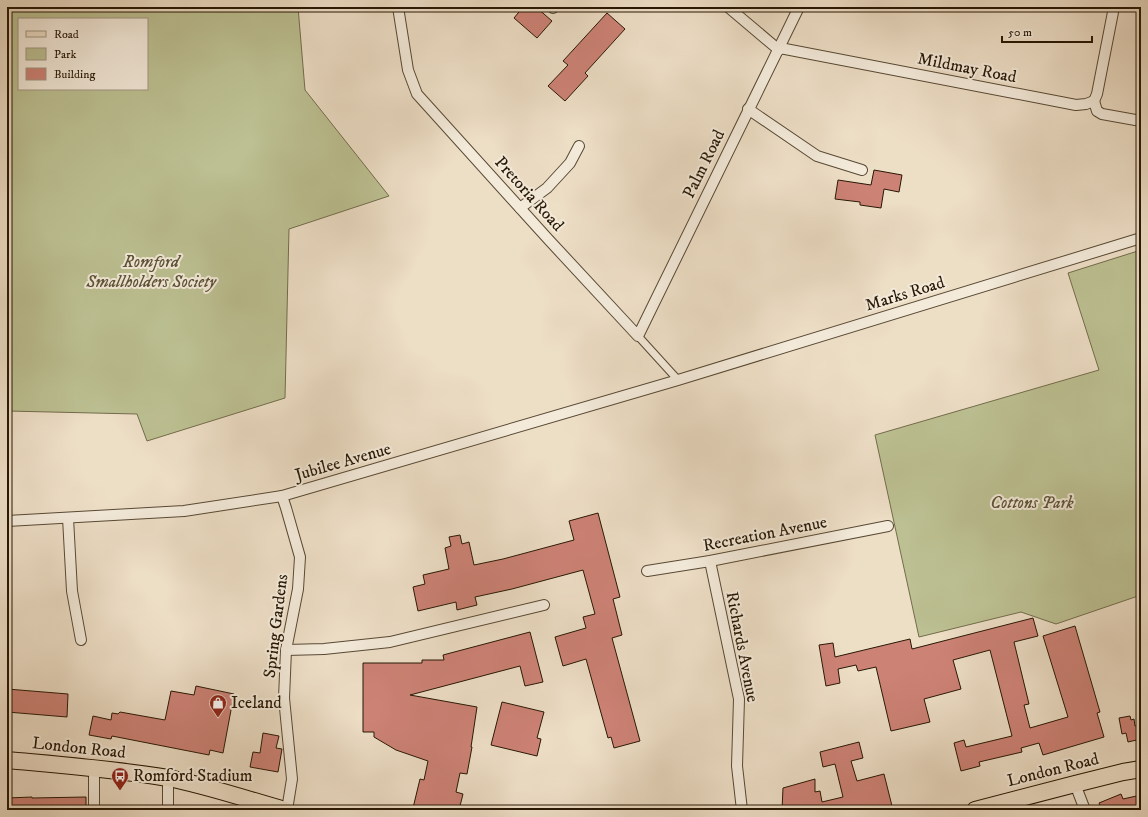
<svg xmlns="http://www.w3.org/2000/svg" width="1148" height="817" font-family="'IM FELL DW Pica',serif">
<rect width="100%" height="100%" fill="#eddec6"/>
<filter id="stains"><feTurbulence type="fractalNoise" baseFrequency=".005" numOctaves="4"/><feColorMatrix values="0 0 0 0 .2 0 0 0 0 .09 0 0 0 0 .02 0 0 0 .5 -.17"/></filter>
<radialGradient id="worn" r=".72"><stop offset=".6" stop-color="#630" stop-opacity="0"/><stop offset="1" stop-color="#630" stop-opacity=".3"/></radialGradient>
<g fill="#bcc092" stroke="#726c4b" fill-rule="evenodd">
<path d="M7,7h291l7,83 84,106 -100,33 -4,169 -138,43 -10,-27 -130,-3zM19,19h128v70h-128z"/>
<path d="M1141,250v345l-85,29 -35,-12 -102,25 -44,-202 224,-65 -31,-97z"/>
</g>
<g fill="#cd8276" stroke="#271704">
<path d="M523,7h13l16,14 -15,17 -23,-20z"/>
<path d="M607,13l18,16 -40,44 3,3 -23,25 -17,-15 20,-21 -5,-4z"/>
<path d="M874,170l28,5 -3,17 -15,-3 -3,19 -21,-3v-3l-25,-3 3,-19 33,5z"/>
<path d="M598,513l22,84 -7,2 9,36 -10,3 28,103 -26,7 -3,-11 -3,1 -22,-79 -23,7 -8,-29 31,-9 -3,-11 12,-3 -12,-44 -71,19 -37,8 2,8 -20,5 -1,-8 -38,9 -5,-24 12,-3 -2,-9 26,-6 -4,-21 6,-2 -2,-9 11,-2 2,9 7,-2 5,23 29,-6 71,-19 -5,-19z"/>
<path d="M1033,618l5,18 -24,6 15,62 -5,1 6,23 38,-11 -25,-81 32,-10 25,86 -3,1 7,24 -61,18 -4,-12 -18,5 1,4 -43,10 1,4 -19,5 -7,-28 10,-3 2,7 46,-11 -22,-86 -37,10 8,29 -37,10 6,23 -39,9 -15,-64 -18,4 -2,-6 -18,4 2,14 -14,3 -7,-41 14,-2 2,14 75,-18 2,10z"/>
<path d="M530,632l13,50 -18,4 -5,-20 -110,29 67,12 -6,40h1l-5,27 -7,-1 -4,19 7,2 -4,16h-36l-10,-2 7,-29 4,1 4,-19 -32,-11 -22,-13v-5h-11v-69h59v-3h22l-1,-5z"/>
<path d="M196,686l38,8 -11,59 -13,-3 -1,5 -97,-19 -1,3 -22,-4 4,-19 18,4 1,-7 6,1 2,-2 45,8 6,-29 23,4z"/>
<path d="M7,689l61,5 -1,23 -60,-5z"/>
<path d="M502,702l42,10 -7,26 4,1 -4,17 -46,-11z"/>
<path d="M1130,716l1,4 3,-1 1,7 6,-1v14l-13,3 -2,-9 -4,1 -3,-16z"/>
<path d="M263,733l16,3 -3,12 6,1 -4,23 -28,-5 3,-15 7,1z"/>
<path d="M859,742l4,16 -12,3 6,20 27,-7 9,36h-21v-3l-12,3h-56l-1,-2 -8,2h-13l1,-22 32,-9v13l5,-1 2,11 21,-5 -8,-33 -12,3 -3,-15z"/>
<path d="M1121,794l2,5 18,-4v15h-39l-3,-7z"/>
<path d="M32,797v1l54,-1v13h-79v-12z"/>
</g>
<g fill="none" stroke-linecap="round" stroke-linejoin="round">
<g stroke="#584934" stroke-width="9">
<path id="pedestrian" d="M638,336l40,44"/>
</g>
<g stroke="#584934" stroke-width="12">
<g id="minor">
<path d="M398,7l10,63 9,24 131,145 90,97 161,-329"/>
<path d="M728,7l51,43"/>
<path d="M553,8l1,-1"/>
<path d="M780,48l296,57 10,-1 8,-3"/>
<path d="M1094,101l3,-7 17,-87"/>
<path d="M1094,101l3,10 5,3 39,7"/>
<path d="M748,109l69,47 45,14"/>
<path d="M520,208l27,-20 23,-25 9,-17"/>
<path d="M282,496l4,12 14,49 -2,32 -12,61 -2,48 8,81 -5,31"/>
<path d="M68,518l4,73 9,49"/>
<path d="M7,521l177,-10 98,-15 396,-116 463,-142"/>
<path d="M710,561l29,138 -2,67 5,44"/>
<path d="M647,571l63,-10 178,-35"/>
<path d="M286,650l38,-1 66,-7 154,-37"/>
<path d="M1075,784l10,26"/>
<path d="M94,810v-42"/>
<path d="M168,810v-32"/>
</g>
</g>
<g stroke="#271704" stroke-width="18">
<g id="primary">
<path d="M7,760c54,5 107,9 161,18 40,8 78,21 117,32"/>
<path d="M975,810l100,-26 48,-12 18,-3"/>
</g>
</g>
<use href="#pedestrian" stroke="#f3eada" stroke-width="7"/>
<use href="#minor" stroke="#f3eada" stroke-width="10"/>
<use href="#primary" stroke="#eddec6" stroke-width="16"/>
</g>
<defs>
<g id="shop-pin" transform="scale(0.9)"><path d="M0 17L-7.5 6A9.5 9.5 0 1 1 7.5 6Z" fill="#8f2418" stroke="#f3eada"/><path d="M-5-2.5h2.3a2.7 3.5 0 0 1 5.4 0H5L5.5 6h-11ZM-1.5-2.5h3a1.5 2.3 0 0 0-3 0Z" fill="#fff"/></g>
<g id="bus-pin" transform="scale(0.9)"><path d="M0 17L-7.5 6A9.5 9.5 0 1 1 7.5 6Z" fill="#8f2418" stroke="#f3eada"/><path d="M-5-6H5V4H4V6H2V4H-2V6H-4V4H-5ZM-3.5-4V0h7V-4ZM-3.5 1.2v1.5H-2V1.2ZM2 1.2v1.5H3.5V1.2Z" fill="#fff"/></g>
</defs>
<g fill-rule="evenodd">
<use href="#shop-pin" x="218" y="703"/>
<use href="#bus-pin" x="120" y="776"/>
</g>
<g text-anchor="middle" dominant-baseline="central" stroke-width="4" stroke-linejoin="round" paint-order="stroke">
<g font-size="17" fill="#271704" stroke="#f3eada">
<text transform="translate(967 68) rotate(11)">Mildmay Road</text>
<text transform="translate(704 164) rotate(-64)">Palm Road</text>
<text transform="translate(529 194) rotate(48)">Pretoria Road</text>
<text transform="translate(905 294) rotate(-17)">Marks Road</text>
<text transform="translate(343 462) rotate(-16)">Jubilee Avenue</text>
<text transform="translate(765 534) rotate(-11)">Recreation Avenue</text>
<text transform="translate(276 626) rotate(-83)">Spring Gardens</text>
<text transform="translate(742 647) rotate(79)">Richards Avenue</text>
<text transform="translate(79 748) rotate(6)">London Road</text>
<text transform="translate(1053 770) rotate(-14)">London Road</text>
</g>
<g font-size="17" font-style="italic" fill="#5b5236" stroke="#f3eada">
<text x="151" y="262">Romford<tspan x="151" dy="20">Smallholders Society</tspan></text>
<text x="1032" y="503">Cottons Park</text>
</g>
<g font-size="17" fill="#271704" stroke="#f3eada" text-anchor="start">
<text x="231" y="703">Iceland</text>
<text x="133" y="776">Romford Stadium</text>
</g>
</g>
<rect width="1148" height="817" fill="none" stroke="#eddec6" stroke-width="24"/>
<rect x="8" y="8" width="1132" height="801" fill="none" stroke="#271704" stroke-width="2"/>
<rect x="12" y="12" width="1124" height="793" fill="none" stroke="#271704"/>
<rect x="18" y="18" width="130" height="72" fill="#f3eada" stroke="#a19684"/>
<rect x="26" y="31" width="20" height="6" fill="#eddec6" stroke="#a19684"/>
<text x="54" y="38" font-size="12" fill="#271704">Road</text>
<rect x="26" y="48" width="20" height="12" fill="#bcc092" stroke="#a19684"/>
<text x="54" y="58" font-size="12" fill="#271704">Park</text>
<rect x="26" y="68" width="20" height="12" fill="#cd8276" stroke="#a19684"/>
<text x="54" y="78" font-size="12" fill="#271704">Building</text>
<path d="M1002 36v6h90v-6" fill="none" stroke="#271704" stroke-width="2"/>
<text x="1008" y="36" font-size="12" fill="#271704" stroke="#f3eada" stroke-width="3" paint-order="stroke">50 m</text>
<rect width="100%" height="100%" filter="url(#stains)"/>
<rect width="100%" height="100%" fill="url(#worn)"/>
</svg>
